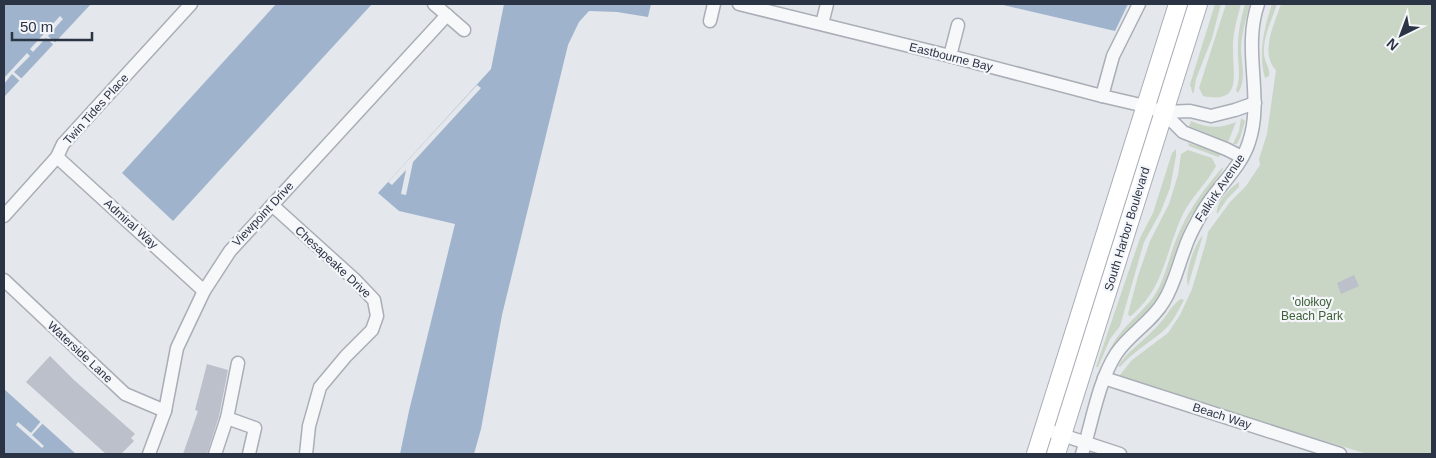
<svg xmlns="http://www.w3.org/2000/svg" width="1436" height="458" font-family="Helvetica,sans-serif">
<rect width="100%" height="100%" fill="#e4e7ec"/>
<g fill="#c9d6c5">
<path d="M1215,4h6l-9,34 -16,41 -2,13 -1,2 -3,-9 1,-4z"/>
<path d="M1226,4h15c-4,15 -9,31 -8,47 0,26 9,53 -30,45l-4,-8z"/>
<path d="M1245,4h5c-4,14 -8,28 -9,43 0,16 6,32 -3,46l-2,-3c6,-14 1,-28 2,-43 0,-15 3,-29 7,-43z"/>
<path d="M1272,4h5c-5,16 -14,32 -13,50 0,7 7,15 5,22l-4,2c-7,-24 -1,-50 7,-74z"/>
<path d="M1281,4h151v450h-65l-247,-76 -1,-2 13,-16 36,-27 12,-18 12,-26 14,-47 2,-10 22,-30 16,-16 14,-21 -1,-6 8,-25 9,-64c-17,-17 -1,-47 5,-66z"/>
<path d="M1241,118l4,3 -5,17 -3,6h-4l6,-13z"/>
<path d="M1191,121c16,7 29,8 45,1l-8,20 -39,-16z"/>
<path d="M1188,143l26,8 7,4 -3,2 -29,-11z"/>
<path d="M1176,149v7l-6,32 -10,25 -16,29 -24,84 -10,13 -12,28h-2l44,-129 13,-25 19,-60z"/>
<path d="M1188,150l24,8 4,8c-9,17 -24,30 -33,48 -12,24 -19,62 -34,82 -5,8 -12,14 -18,20h-2l-1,-2 10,-38 12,-35 19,-37 9,-29 3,-21z"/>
<path d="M1222,168h1l-2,5 -32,46 -8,18 -20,56 -8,13 -28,27 -12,15 -7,15 -1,-3c5,-11 10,-21 18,-30 10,-12 22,-21 31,-34 12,-18 15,-41 24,-61 11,-26 26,-46 44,-67z"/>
<path d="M1239,182v5l-11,11 -11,16c-2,-11 13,-26 22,-32z"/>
<path d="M1203,235l-15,51c-4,-11 6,-42 15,-51z"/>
<path d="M1181,299l3,1c-6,11 -12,24 -22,32 -15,12 -30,21 -42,35l-2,-1c11,-17 29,-27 42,-43 7,-7 12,-19 21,-24z"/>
</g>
<g fill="#9fb4cc">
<path d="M4,4h87l-87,93z"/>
<path d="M276,4h96l-199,217 -51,-48z"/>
<path d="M504,4h147l-3,13 -31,-5 -28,-1 -10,11 -11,23 -66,270 -21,114 -7,25h-74l9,-43 46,-187 -56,-13 -21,-18 113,-124z"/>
<path d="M999,4h129l-13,27z"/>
<path d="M4,389l72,65h-72z"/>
</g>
<g fill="#e4e7ec">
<path d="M60,16l3,3 -15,17 9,8 -2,2 -9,-8 -13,14 -3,-3z"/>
<path d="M27,53l3,3 -16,16 9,8 -2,2 -9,-8 -8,10v-6z"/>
<path d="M477,85l4,3 -68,74 -7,33 -5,-1 5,-24 -14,15 -4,-3z"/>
<path d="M42,420l2,2 -12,13 12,11 -2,2 -26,-23 2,-3 13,11z"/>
</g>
<g fill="#bbc0ca">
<path d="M1354,275l5,11 -18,8 -4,-11z"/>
<path d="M50,356l24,24 61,54 -4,4 3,3 -13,13h-15l-80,-72z"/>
<path d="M207,364l21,6 -9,46 -12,38h-24l15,-43 -3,-1z"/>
</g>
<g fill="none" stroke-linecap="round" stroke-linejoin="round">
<g stroke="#a9aeb7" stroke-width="15">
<g id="street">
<path d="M434,4l30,26"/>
<path d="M739,4l211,52 152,40 43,10 18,6 27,-1 21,5 24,-6 20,-7"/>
<path d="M710,21l4,-17"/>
<path d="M822,24l5,-20"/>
<path d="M950,56l8,-31"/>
<path d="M1102,96l11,-40 26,-52"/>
<path d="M1163,112l20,20 43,17 16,8"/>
<path d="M57,157l147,134"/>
<path d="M272,205l82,74 20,21 3,16 -5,14 -26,26 -26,31 -11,39 -3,28"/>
<path d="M4,216l53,-59 6,-13 128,-140"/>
<path d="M4,280l121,114 40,17"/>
<path d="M1104,378l236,76"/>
<path d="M227,418l28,10 -6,26"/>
<path d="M1044,429l76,25"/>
<path d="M149,454l16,-43 12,-63 27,-57 26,-40 217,-236"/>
<path d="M215,454l12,-36 11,-55"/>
<path d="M1082,454c10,-31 16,-72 34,-100 13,-20 36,-32 48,-53 10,-16 14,-35 21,-53 4,-13 11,-25 18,-37 13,-23 38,-43 46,-69 15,-45 -7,-92 9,-138"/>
</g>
</g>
<g stroke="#a9aeb7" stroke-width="20">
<g id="secondary">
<path d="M1036,454l142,-450"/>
<path d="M1056,454l142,-450"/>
</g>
</g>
<use href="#street" stroke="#f7f8fa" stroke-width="12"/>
<use href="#secondary" stroke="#fff" stroke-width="18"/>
</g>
<g text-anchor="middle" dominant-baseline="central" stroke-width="4.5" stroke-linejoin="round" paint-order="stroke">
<g font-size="12" fill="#2b3445" stroke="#f4f6f9">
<text transform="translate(951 57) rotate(14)">Eastbourne Bay</text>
<text transform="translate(96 109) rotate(-48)">Twin Tides Place</text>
<text transform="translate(1220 188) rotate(-56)">Falkirk Avenue</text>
<text transform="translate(263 214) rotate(-47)">Viewpoint Drive</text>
<text transform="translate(131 224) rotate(42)">Admiral Way</text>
<text transform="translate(1127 229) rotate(-73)">South Harbor Boulevard</text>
<text transform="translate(333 262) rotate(43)">Chesapeake Drive</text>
<text transform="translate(80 352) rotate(43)">Waterside Lane</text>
<text transform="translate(1222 416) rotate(18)">Beach Way</text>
</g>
<g font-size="12" fill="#3f6138" stroke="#f4f6f9">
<text x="1312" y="302">'olołkoy<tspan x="1312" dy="14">Beach Park</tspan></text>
</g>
</g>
<rect width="1436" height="458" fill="none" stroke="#2b3445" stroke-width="10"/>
<g transform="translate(1401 35) rotate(222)" stroke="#f4f6f9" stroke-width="4" paint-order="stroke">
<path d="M0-4L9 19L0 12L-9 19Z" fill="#2b3445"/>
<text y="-8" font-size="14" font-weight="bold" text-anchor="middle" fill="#2b3445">N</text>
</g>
<path d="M12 32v8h80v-8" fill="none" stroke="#2b3445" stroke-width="2.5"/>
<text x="20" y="32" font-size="15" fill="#2b3445" stroke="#f4f6f9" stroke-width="4" paint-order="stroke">50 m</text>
</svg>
